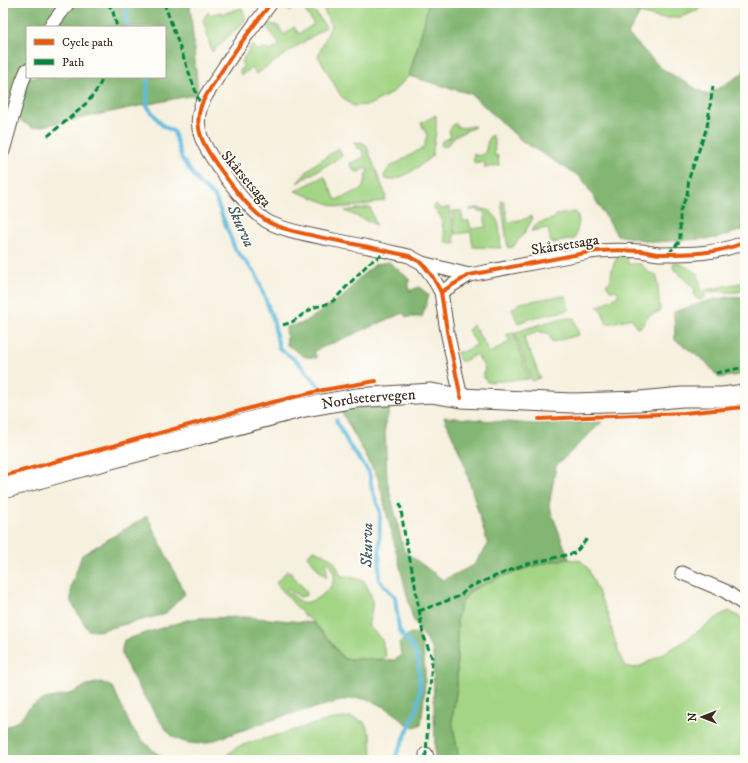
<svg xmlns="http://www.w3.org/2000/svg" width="748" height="763" font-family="'IM FELL DW Pica',serif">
<rect width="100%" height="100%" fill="#fdfcf7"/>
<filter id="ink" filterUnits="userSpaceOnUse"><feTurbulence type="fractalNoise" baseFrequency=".025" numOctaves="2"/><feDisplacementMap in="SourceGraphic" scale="8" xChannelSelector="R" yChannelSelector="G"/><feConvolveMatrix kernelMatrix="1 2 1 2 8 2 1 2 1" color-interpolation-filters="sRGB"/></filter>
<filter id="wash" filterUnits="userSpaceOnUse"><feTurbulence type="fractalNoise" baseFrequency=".012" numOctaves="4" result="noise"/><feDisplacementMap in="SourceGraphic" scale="16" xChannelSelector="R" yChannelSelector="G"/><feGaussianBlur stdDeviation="0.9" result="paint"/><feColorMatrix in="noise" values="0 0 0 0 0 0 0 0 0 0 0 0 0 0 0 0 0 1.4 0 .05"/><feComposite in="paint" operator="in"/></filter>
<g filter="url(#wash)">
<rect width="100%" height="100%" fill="#f6f0de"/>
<g fill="#a3d585" stroke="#6f8052">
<path d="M285,3h24l17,24 -70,47 -4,-6 -11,7 -1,-4 4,-6 -3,-2 11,-18 5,5 10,-1 2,3 11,-7 -12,-16 -1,-3 3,-2 8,2 6,9 10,-8 5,7 15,-10 -13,-20 -11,7z"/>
<path d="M321,3h107l-4,21 -15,52 -17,17 -23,12 -16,1 -12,-10 -23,-40 13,-30z"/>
<path d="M629,3h80l-15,9 -16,6h-20l-18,-5z"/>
<path d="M242,8l4,12 -34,32 -9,-32 5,-8 1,3 12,-3 1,2z"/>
<path d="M436,115v16l-4,25c-10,8 -32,27 -47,23l-1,-4 6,-8 34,-20 3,-12 -6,-12z"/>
<path d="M456,123l2,4c6,2 10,-1 16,-1l1,1 -20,9 -4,6 -7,5 -3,-2 1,-4 9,-4 -2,-6 4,-6z"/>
<path d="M492,135l3,8 -1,12 4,1 1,9 -14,3 -1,-7 -9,2c-2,-3 -2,-5 -1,-9l4,2 7,-3 4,-16z"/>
<path d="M354,142l9,1 3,2 20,51 -1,4c-15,4 -31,8 -47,7l-43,-16 29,-15 12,24 26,-11 4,-10 -1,-5 3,-2 -2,-4 -7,4 -5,-1 -4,-8 15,-6 -4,-8 -4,-1z"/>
<path d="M339,148l3,8 -45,27 14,-16z"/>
<path d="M501,201l3,1 4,20 17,-3 6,-3 2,2 -8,14 -12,15 -5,1z"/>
<path d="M436,204l5,5 9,-2 5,36h-9l-5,-26 -8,-10z"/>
<path d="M370,207l6,18 -31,-14z"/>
<path d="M478,208c24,2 21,21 23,40l-28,-1 -2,-15 -16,2 -2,-23h8l2,10h6l2,8 15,-2 -2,-16 -6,1v-3l-8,1v-1z"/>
<path d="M576,212l3,9 -4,18 -24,4 -3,-15 -17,3 5,-7 19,-6 1,-3z"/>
<path d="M618,255h7l2,3 1,6h13l8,9 6,1 2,3 3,34c-4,2 -9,3 -12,6 -4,4 -4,10 -11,11l-5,-10 -25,6 -7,-17h-3l21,-11v-4l-3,-2 -4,1 -5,-7 3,-1 2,-4 1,-10z"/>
<path d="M674,262l11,4 9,6 4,1 3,16 4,5v3l-5,3c-7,-2 -6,-5 -5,-11l-22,-21z"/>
<path d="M745,282v8c-16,6 -23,-1 -37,2l-3,-2z"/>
<path d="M566,296l3,14 -33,7 -18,6 -6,-14 8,-6 34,-6z"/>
<path d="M562,318h12l5,17 -27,7 -3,-8 -5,-2 -2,1 -1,-2 -17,6 4,15 2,-1 10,27 -8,3 -17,-48 13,-5z"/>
<path d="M473,325l17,28 20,-12 -4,-6 7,-3 16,47 -42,3 -4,-6 2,-7 -8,-15 -13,7h-4l-3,-9h6l14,-7 -9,-15z"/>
<path d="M314,550c18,8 20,8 27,26h6l17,5c10,17 10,25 4,44l14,15 4,16 -3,3h-39l-20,-26 -10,-10 -12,-10 -26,-30 12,-13 18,21 1,4 -7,2 -12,-8 -2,1 16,13c19,-1 44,-24 26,-41h-2l1,13 -1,3 -19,-22z"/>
<path d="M569,559l12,2 7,7 20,47 5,20 8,24 5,7 7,2 8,-2 39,-22 41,-29 8,-4 16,9v140h-286l-7,-41 5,-32v-69l4,-14 9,-13 28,-13 19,-7 36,-10z"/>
<path d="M351,717l13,5 7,14 1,24h-149v-2l16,-12 90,-26z"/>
</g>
<g fill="#82b672" stroke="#5e7048" fill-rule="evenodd">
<path d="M3,3h187l8,91 -165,34 -30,-18zM27,27h138v50h-138z"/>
<path d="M428,3h201l11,10 -12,21 33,34 46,27 35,-21 3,-5v163l-3,-2 -25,8 -63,4 -37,-7 -35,-57 -60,-37 -51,-47 -62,-18 15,-52z"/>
<path d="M389,262l20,17v12l10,-4 10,8 -7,22h-16l-3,-4 -89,38 3,7 -12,-1 -18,-12 -1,-18 15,-3 21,-13 23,-16 15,-18 16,-13z"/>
<path d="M730,297l15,1v76l-26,4 -14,-17 -30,-21 -1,-28 33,-11z"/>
<path d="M390,406l-5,21 2,53 17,71 39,29 31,-15 14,-20 -25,-85 -19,-43 88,7 70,-2 -46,44 -7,40 20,53 -16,2 -36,10 -19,7 -28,13 -9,13 -4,14v69l-5,32 7,41 -24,-1 -2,-108 -20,-32 -35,-141 -38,-69z"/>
<path d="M147,516l38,78 -20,20 -67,17 -10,-1 -17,-28v-16l11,-31z"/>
<path d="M246,617l68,6 30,36 51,1 6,-5 -2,-12 11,-10 9,1c9,29 6,60 2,90l-7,4 -10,-6 -10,-9 -9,-6 -14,-6 -11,-3 -12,1 -64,17 -78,27c-11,2 -25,0 -35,-8 -10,-9 -45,-67 -49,-80 -1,-5 1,-10 2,-15l63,-20 11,-2z"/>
<path d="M101,682l12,5 18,40 11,13 12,11 12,8 13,1h-176v-31l16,-9 12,-14 14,-7 20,-4 10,-3 12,-7z"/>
</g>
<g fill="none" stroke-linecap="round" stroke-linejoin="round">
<g stroke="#60bcde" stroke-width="4">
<path d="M128,27l-3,-10 4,-14"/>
<path d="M148,77l-1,29 15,19 12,7 8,27 17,24 16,14 20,52 21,25 17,45 6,29 19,14 21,24"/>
<path d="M336,420l13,25 20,27 3,17 8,22 -1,69 16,17 4,32 4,7 8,9 6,11 2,12 1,24 -3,16 -6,15 -17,37"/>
</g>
</g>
</g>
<g filter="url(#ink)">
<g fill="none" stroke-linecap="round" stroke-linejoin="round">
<g stroke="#57483b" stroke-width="15">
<g id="street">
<path d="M271,3c-19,25 -39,50 -55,77 -5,8 -12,17 -15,26 -8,23 3,40 16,59 13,18 30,42 48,55 15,10 46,15 64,19 27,5 53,11 80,17l13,7 10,13 9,16 6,39 14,67"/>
<path d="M50,27l18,-24"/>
<path d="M3,151l19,-69 5,-12"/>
<path d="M422,263l47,12"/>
<path d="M441,292l28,-17 121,-23c18,-3 35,-2 52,-1 6,1 13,3 19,3 28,0 58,0 84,-12"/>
<path d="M682,573l43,18 20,14"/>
<path d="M426,754l2,6"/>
</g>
</g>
<g stroke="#57483b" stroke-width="21">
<g id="secondary">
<path id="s1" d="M3,489l60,-17 237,-64 56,-10 75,-5 30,5 111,5 68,-2 42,-4h41l22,-3"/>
</g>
</g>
<use href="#street" stroke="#fff" stroke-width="13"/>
<use href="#secondary" stroke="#fff" stroke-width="19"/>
<g stroke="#00873e" stroke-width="3" stroke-dasharray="6 3" stroke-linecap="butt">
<path d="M108,3l5,9 4,15"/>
<path d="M164,3l37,103"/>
<path d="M615,3l5,1"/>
<path d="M48,136c19,-17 46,-33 55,-59"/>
<path d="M669,253l11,-12v-30l7,-16 2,-17 18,-51 6,-41"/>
<path d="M283,325l9,-3 13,-9 10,-6 9,-2 9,-4 36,-38 19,-12"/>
<path d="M716,373l29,-6"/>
<path d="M400,503l5,34 9,42 9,55 9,24 -6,96 -3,6"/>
<path d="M419,611l41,-15 9,-9 54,-22 52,-12 12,-14"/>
</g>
<g stroke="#fdfcf7" stroke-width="6">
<g id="cycleway">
<path d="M271,3c-19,25 -39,50 -55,77 -5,8 -12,17 -15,26 -8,23 3,40 16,59 13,18 30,42 48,55 15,10 46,15 64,19 27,5 53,11 80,17l13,7 10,13 9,16 6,39 14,67"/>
<path d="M441,292l28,-17 121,-23c18,-3 35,-2 52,-1 6,1 13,3 19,3 28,0 58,0 84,-12"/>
<path d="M539,419l145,-6 61,-6"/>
<path d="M3,476l262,-72 58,-14 53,-9"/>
</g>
</g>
<use href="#cycleway" stroke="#e8590c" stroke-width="4"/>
</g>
</g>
<g text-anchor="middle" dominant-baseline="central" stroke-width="3.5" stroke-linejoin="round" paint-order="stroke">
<g font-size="15" fill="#3b2a1e" stroke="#fdfcf7">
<text transform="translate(246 179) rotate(50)">Skårsetsaga</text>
<text transform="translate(565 245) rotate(-9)">Skårsetsaga</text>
<text stroke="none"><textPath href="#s1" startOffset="377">Nordsetervegen</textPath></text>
</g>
<g font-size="16" font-style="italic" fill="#485d61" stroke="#fdfcf7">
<text transform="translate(241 226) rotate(66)">Skurva</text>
<text transform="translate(367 545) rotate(-89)">Skurva</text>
</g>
</g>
<rect width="748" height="763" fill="none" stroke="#fdfcf7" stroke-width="16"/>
<rect x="26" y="26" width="140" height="52" fill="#fdfcf7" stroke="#afa8a0"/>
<rect x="34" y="39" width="20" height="6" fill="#e8590c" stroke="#afa8a0"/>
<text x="62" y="46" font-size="12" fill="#3b2a1e">Cycle path</text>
<rect x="34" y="59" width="20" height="6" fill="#00873e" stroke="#afa8a0"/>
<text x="62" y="66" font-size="12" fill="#3b2a1e">Path</text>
<g transform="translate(702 717) rotate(270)" stroke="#fdfcf7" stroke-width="3" paint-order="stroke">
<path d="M0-3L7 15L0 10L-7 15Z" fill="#3b2a1e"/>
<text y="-6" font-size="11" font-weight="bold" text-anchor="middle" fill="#3b2a1e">N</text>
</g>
</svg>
